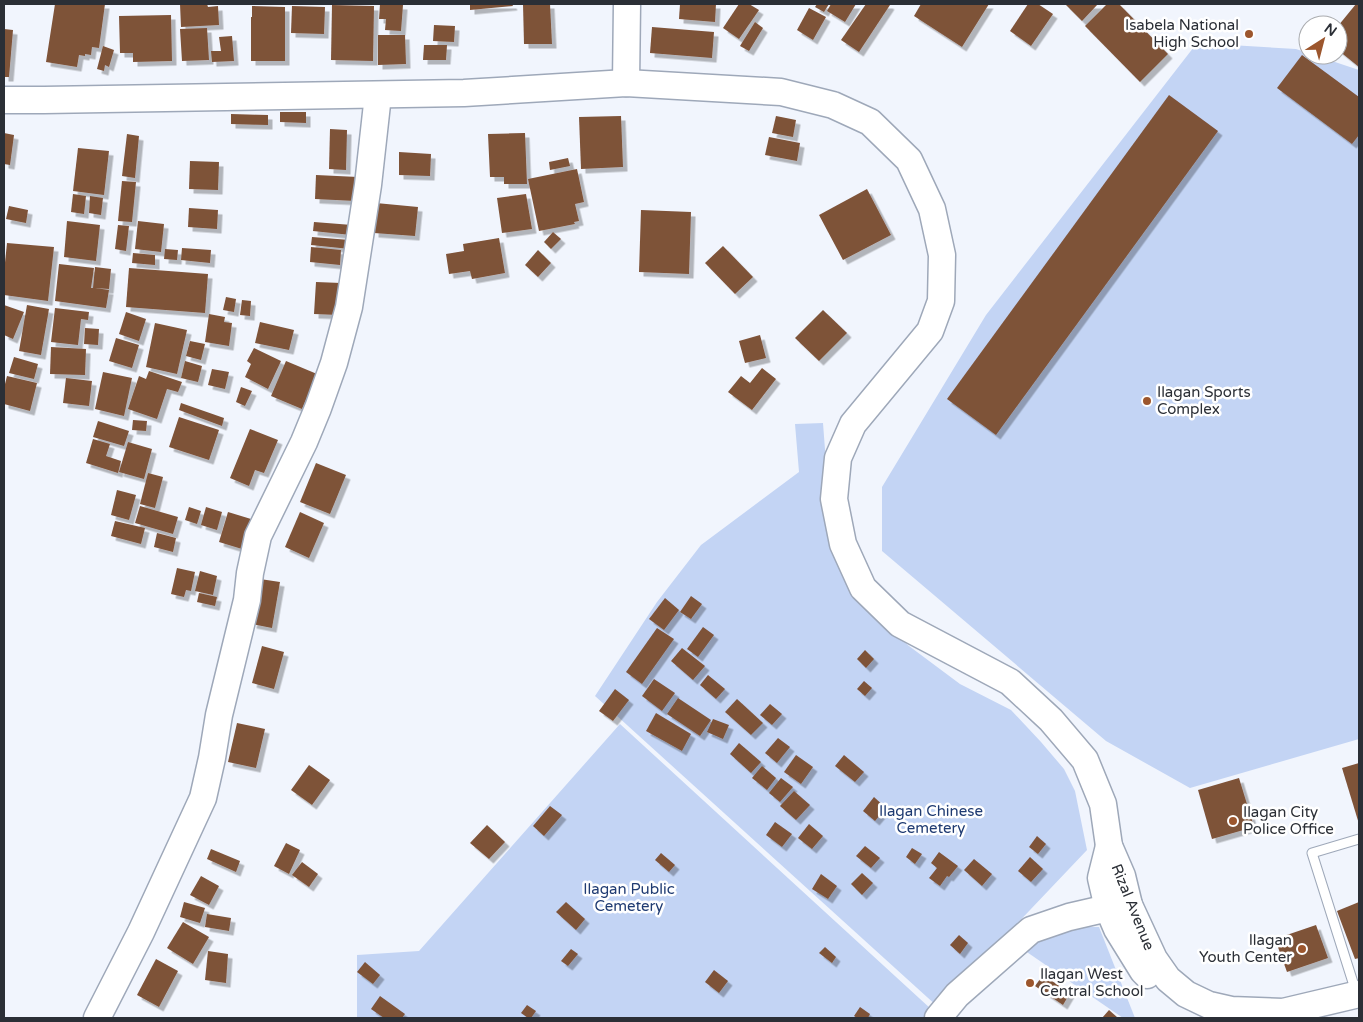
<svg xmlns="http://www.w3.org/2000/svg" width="1363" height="1022" font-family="'Varela Round',sans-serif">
<defs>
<filter id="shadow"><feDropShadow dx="4.5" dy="4.5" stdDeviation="0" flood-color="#0004"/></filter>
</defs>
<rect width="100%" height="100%" fill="#f1f5fd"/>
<g fill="#c3d4f4">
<path d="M1197,43l99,6 12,4v2h6l45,15v669l-169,49 -84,-47 -224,-190v-64l104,-172z"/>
<path d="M823,423l4,53 32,126 50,44 51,38 51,26 30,32 23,27 11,22 12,59 -149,157 -343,-311 62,-94 44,-57 98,-73 -4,-48z"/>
<path d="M620,724l311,285 -8,9h-566v-63l62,-4z"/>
<path d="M1060,927h39l36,91h-12l-102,-70z"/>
</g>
<g fill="#7e5239" filter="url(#shadow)">
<path d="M55,4h50l-6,44 -7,-1 -1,8 -6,-1v2l-6,-1 -2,12 -31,-5z"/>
<path d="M180,4h27l1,3 10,-1 1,19 -38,2z"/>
<path d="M380,4l23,1 -2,26 -16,-1 1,-11h-7z"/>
<path d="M470,4h42l1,2 -43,4z"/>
<path d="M523,4h27l2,40h-28z"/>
<path d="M680,4h36l-1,18 -36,-3z"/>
<path d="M739,4h10l10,6 -20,29 -16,-11z"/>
<path d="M817,4h12l-5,8 -9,-5z"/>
<path d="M831,4h25l-11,18 -18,-11z"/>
<path d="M866,4h22l2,1 -31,47 -18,-12z"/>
<path d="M921,4h68l-27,43 -48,-31z"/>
<path d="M1028,4h10l15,10 -22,32 -21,-15z"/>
<path d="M1065,4h33l-16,17z"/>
<path d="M1107,4h12l49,50 -28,28 -55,-56z"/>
<path d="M1356,4h3v63l-21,-17v-24z"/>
<path d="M332,5l42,1 -1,55 -42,-1z"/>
<path d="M252,6l33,1v54h-34v-44h1z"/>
<path d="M292,6l33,1 -1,27 -33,-1z"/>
<path d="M809,8l17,9 -13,23 -16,-10z"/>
<path d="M171,15l1,46 -39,1v-9h-13l-1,-37z"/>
<path d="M755,22l8,6 -14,23 -9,-5z"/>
<path d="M434,25l21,1 -1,16 -21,-1z"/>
<path d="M652,27l62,5 -2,26 -62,-5z"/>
<path d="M207,28l2,32 -27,1 -2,-32z"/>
<path d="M4,29l9,1 -4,47h-5z"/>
<path d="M378,35h27l1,29 -28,1z"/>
<path d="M232,36l2,25 -22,1 -1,-11h10l-2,-14z"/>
<path d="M424,45h23l-1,15h-23z"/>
<path d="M103,46l11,4 -5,17 -4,-2 -1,6 -7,-2z"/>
<path d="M1302,55l57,42v38l-7,9 -75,-56z"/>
<path d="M1169,95l49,36 -222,304 -49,-36z"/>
<path d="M280,112h26v11l-26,-1z"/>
<path d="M231,114l37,1v10l-37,-1z"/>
<path d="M621,116l2,51 -42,2 -2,-52z"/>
<path d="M776,116l20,4 -3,17 -21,-4z"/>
<path d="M330,129l17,1 -1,40 -17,-1z"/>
<path d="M4,133l10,2 -4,30 -6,-1z"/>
<path d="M525,133l2,51h-23v-7h-14l-2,-43z"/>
<path d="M127,134l12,2 -4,42 -13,-2z"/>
<path d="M769,137l31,6 -3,18 -32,-6z"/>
<path d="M78,148l31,3 -5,44 -31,-4z"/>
<path d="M399,152l32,2 -1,22 -31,-1z"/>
<path d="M568,158l2,8 -20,4 -1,-8z"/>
<path d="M190,161l29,1 -1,28 -29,-1z"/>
<path d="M577,169l7,33 -9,2 4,17 -5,1 1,2 -36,7 -11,-52z"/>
<path d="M316,175l42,2 -2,24 -41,-2z"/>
<path d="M122,181l14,1 -4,40 -14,-1z"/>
<path d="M867,189l24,46 -48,25 -24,-45z"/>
<path d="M73,194l13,2 -2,18 -13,-2z"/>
<path d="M526,194l6,35 -30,4 -5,-35z"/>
<path d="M90,196l13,2 -2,17 -12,-2z"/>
<path d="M376,203l42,4 -3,29 -41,-3z"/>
<path d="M9,206l19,4 -2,13 -20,-4z"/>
<path d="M189,208l29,2 -1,19 -29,-2z"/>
<path d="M641,210l50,2 -2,62 -50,-2z"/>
<path d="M67,221l33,4 -4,36 -32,-4z"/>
<path d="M138,221l26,3 -3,28 -26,-3z"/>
<path d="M314,222l38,3 -1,10 -38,-4z"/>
<path d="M118,225l11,1 -3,25 -11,-2z"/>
<path d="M553,232l8,7 -10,10 -7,-7z"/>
<path d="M312,237l38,3v9l-39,-4z"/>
<path d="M499,238l6,35 -33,6 -2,-8 -21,3 -3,-20 18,-3 -1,-7z"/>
<path d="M7,243l47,4 -6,54 -44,-6v-23z"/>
<path d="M723,246l30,31 -18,17 -30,-31z"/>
<path d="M311,247l30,3 -1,15 -30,-3z"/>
<path d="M182,248l29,2 -1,13 -29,-3z"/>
<path d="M165,249l13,1 -1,10 -13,-1z"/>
<path d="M538,250l13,13 -13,14 -13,-12z"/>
<path d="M133,253l22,2v10l-23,-2z"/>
<path d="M59,264l35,4 -3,20h2l2,-21 16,2 -2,20 -14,-1 14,2 -3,18 -51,-7z"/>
<path d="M129,268l79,6 -3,39 -79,-6z"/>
<path d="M316,282l25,1 -2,32 -25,-1z"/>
<path d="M226,297l10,2 -2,13 -11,-2z"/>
<path d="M242,300l9,1 -1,15 -10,-1z"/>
<path d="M4,305l20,7 -11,27 -9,-4z"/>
<path d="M27,305l22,4 -8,46 -22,-4z"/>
<path d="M55,308l34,4 -1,8 -7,-1 -3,26 -27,-3z"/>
<path d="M823,310l24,23 -28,28 -24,-23z"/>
<path d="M126,312l20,7 -7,22 -20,-7z"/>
<path d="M209,314l16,3 -1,5 8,1 -3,23 -24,-4z"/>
<path d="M260,322l34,8 -5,20 -34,-7z"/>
<path d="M155,323l32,7 -10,44 -31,-7z"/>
<path d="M85,328l14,1 -1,16 -14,-1z"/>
<path d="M760,335l6,23 -21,5 -6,-22z"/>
<path d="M116,338l23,7 -7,23 -23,-7z"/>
<path d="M190,341l15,3 -4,16 -15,-4z"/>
<path d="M51,347l35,2 -1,26 -35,-1z"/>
<path d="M254,348l27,13 -13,28 -23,-12 6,-13 -4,-3z"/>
<path d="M14,357l24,7 -4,15 -25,-6z"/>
<path d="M185,361l17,5 -4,16 -17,-4z"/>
<path d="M286,361l31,13 -15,35 -31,-13z"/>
<path d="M762,368l14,11 -24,31 -24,-18 13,-16 9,7z"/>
<path d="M212,369l17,3 -4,17 -17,-4z"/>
<path d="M149,371l33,11 -4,10 -11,-3 -10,30 -29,-10 11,-33 7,3z"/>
<path d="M103,372l29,6 -8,38 -29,-7z"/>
<path d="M7,376l30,7 -7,28 -26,-7v-16z"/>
<path d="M66,378l26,3 -3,25 -26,-3z"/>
<path d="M241,387l11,4 -7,15 -9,-4z"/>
<path d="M181,403l43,15 -2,8 -43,-16z"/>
<path d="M179,417l40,13 -10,30 -40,-13z"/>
<path d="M133,420l14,1 -1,10 -14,-1z"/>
<path d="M98,421l31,10 -5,15 -31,-9z"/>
<path d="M250,429l28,11 -14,33 -9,-3 -6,16 -19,-8z"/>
<path d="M93,439l17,5 -4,12 15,5 -3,12 -32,-10z"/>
<path d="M128,442l24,7 -8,30 -25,-7z"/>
<path d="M316,463l30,12 -16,39 -30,-12z"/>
<path d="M148,473l15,4 -8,31 -15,-4z"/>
<path d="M117,490l19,5 -7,25 -18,-5z"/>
<path d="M140,506l38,11 -5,17 -38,-11z"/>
<path d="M189,507l12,4 -4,13 -12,-4z"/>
<path d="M206,507l16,5 -5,18 -16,-5z"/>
<path d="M228,512l23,7 -9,30 -23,-7z"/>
<path d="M300,512l24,11 -15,35 -24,-11z"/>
<path d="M115,521l30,7 -4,16 -30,-8z"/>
<path d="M157,533l19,5 -3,14 -19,-5z"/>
<path d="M177,568l18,4 -4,19 -5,-1 -2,7 -13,-3z"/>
<path d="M200,571l17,5 -4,19 -18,-4z"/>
<path d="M260,579l20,3 -8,46 -20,-4z"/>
<path d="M199,593l18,4 -2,9 -18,-4z"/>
<path d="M691,596l11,8 -11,15 -11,-7z"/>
<path d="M665,598l14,12 -15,20 -15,-11z"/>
<path d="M703,627l11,8 -16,22 -11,-8z"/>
<path d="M657,628l17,11 -32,45 -16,-12z"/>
<path d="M262,646l22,6 -10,37 -22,-6z"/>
<path d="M682,648l23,18 -12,14 -22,-19z"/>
<path d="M865,650l9,9 -8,9 -9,-9z"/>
<path d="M708,675l17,14 -9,10 -16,-14z"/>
<path d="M654,679l21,14 -13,18 -20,-15z"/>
<path d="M864,681l8,7 -7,8 -8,-7z"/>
<path d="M615,689l14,11 -16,21 -14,-10z"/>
<path d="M678,698l33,22 -11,16 -33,-22z"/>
<path d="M737,699l26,24 -12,12 -26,-23z"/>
<path d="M770,704l12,10 -10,11 -12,-10z"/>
<path d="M656,713l35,21 -9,17 -36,-20z"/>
<path d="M713,719l16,6 -6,14 -16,-7z"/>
<path d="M237,723l28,6 -9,39 -28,-6z"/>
<path d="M778,738l12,9 -13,16 -12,-10z"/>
<path d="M739,743l22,19 -10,11 -21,-19z"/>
<path d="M796,755l17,12 -12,17 -17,-12z"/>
<path d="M844,755l20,17 -9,10 -20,-16z"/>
<path d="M1359,763v61l-17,-56z"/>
<path d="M309,765l21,15 -18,25 -21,-15z"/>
<path d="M762,766l14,12 -9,12 -15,-12z"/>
<path d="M781,778l12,9 -13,15 -11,-9z"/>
<path d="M1239,778l15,49 -42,12 -14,-49z"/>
<path d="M794,791l16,14 -14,15 -16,-14z"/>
<path d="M874,797l12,11 -11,13 -12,-10z"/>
<path d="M550,806l12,9 -18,21 -11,-10z"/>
<path d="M775,822l17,12 -10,13 -16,-12z"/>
<path d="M809,824l14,12 -11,13 -14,-11z"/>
<path d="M487,825l18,17 -16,17 -19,-16z"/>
<path d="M1037,836l9,8 -8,10 -9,-7z"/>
<path d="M286,843l14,7 -11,24 -15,-8z"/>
<path d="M865,846l15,12 -9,10 -15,-12z"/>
<path d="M912,848l10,6 -7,10 -9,-7z"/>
<path d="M211,849l29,12 -4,11 -29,-13z"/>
<path d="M939,852l19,14 -9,11 -2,-1 -7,10 -11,-8 8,-10 -6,-5z"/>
<path d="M661,853l14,12 -6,7 -14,-12z"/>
<path d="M1030,857l13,12 -12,13 -13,-11z"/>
<path d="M974,859l18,15 -10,12 -18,-16z"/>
<path d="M302,862l16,12 -9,13 -17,-12z"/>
<path d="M862,873l11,10 -11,12 -11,-11z"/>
<path d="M821,874l16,12 -9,13 -16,-10z"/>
<path d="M201,876l18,10 -10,19 -19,-10z"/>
<path d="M184,902l21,6 -5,15 -20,-6z"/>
<path d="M566,902l19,17 -9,11 -20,-18z"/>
<path d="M1359,902v56l-4,1 -18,-48z"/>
<path d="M207,914l24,4 -2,13 -24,-4z"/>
<path d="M183,922l26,15 -16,27 -26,-16z"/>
<path d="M1316,925l12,33 -41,14 -12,-33z"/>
<path d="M959,935l9,8 -8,11 -10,-9z"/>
<path d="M825,947l11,10 -4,6 -13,-10z"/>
<path d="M571,949l7,5 -10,12 -7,-5z"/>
<path d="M208,951l20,3 -2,29 -21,-3z"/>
<path d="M156,959l22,12 -19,36 -22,-12z"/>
<path d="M365,962l15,13 -7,9 -16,-12z"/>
<path d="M714,970l14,11 -9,12 -14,-11z"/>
<path d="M1043,975l27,18 -7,12 -28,-19z"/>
<path d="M380,996l25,18 -3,4h-18l-13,-9z"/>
<path d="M527,1005l9,6 -5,7h-3l-7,-5z"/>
<path d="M860,1007l10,7 -2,4h-11l-3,-2z"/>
<path d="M1109,1010l9,8h-16z"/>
</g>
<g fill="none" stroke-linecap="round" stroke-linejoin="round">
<g stroke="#9ea8b9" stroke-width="11">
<path id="lane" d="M1356,992l-44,-139 47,-14"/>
</g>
<g stroke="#9ea8b9" stroke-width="29">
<g id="secondary">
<path d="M626,83l1,-79"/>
<path d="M4,100h40l420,-7 162,-10 155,9 52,13 37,17 39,38 23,49 10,46 -1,46 -11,30 -77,93 -15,34 -4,41 9,45 20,44 37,36 110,58 41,38 34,40 18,44 6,42 13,30 7,29 25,54 14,20 18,15 23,11 22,5 52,2 76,-18"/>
<path d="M1109,846l-8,32 7,30 9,21 26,42 4,4"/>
<path d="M97,1018l44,-86 62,-134 9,-40 7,-43 28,-115 3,-27 8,-37 46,-94 14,-34 16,-45 15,-56 19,-122 10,-90"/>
<path d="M938,1018l19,-23 74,-65 38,-13 39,-9 21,-3"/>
</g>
</g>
<use href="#lane" stroke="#fff" stroke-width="9"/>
<use href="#secondary" stroke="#fff" stroke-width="26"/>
</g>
<g fill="#9c562d" stroke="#fff" stroke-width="2">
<circle cx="1249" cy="34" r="5"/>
<circle cx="1147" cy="401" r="5"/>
<circle cx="1233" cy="821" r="5"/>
<circle cx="1302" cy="949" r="5"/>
<circle cx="1030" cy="983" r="5"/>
</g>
<g text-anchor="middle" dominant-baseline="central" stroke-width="5" stroke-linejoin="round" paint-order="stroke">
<g font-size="15" fill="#2b2f36" stroke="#fff" text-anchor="start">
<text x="1239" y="25" text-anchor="end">Isabela National<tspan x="1239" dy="17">High School</tspan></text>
<text x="1157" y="392">Ilagan Sports<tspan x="1157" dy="17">Complex</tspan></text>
<text x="1243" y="812">Ilagan City<tspan x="1243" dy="17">Police Office</tspan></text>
<text x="1292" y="940" text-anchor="end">Ilagan<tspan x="1292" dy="17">Youth Center</tspan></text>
<text x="1040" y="974">Ilagan West<tspan x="1040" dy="17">Central School</tspan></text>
</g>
<g font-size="15" fill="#1f3b72" stroke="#fff">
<text x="931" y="811">Ilagan Chinese<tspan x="931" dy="17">Cemetery</tspan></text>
<text x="629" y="889">Ilagan Public<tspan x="629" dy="17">Cemetery</tspan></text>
</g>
<g font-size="15" fill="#2b2f36" stroke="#fff">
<text transform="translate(1133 907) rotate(68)">Rizal Avenue</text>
</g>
</g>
<rect width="1363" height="1022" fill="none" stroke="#2b2f36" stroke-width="10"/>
<g transform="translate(1323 40) rotate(36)"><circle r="24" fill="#ffffff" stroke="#aaacaf"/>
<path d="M0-4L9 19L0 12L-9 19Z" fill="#9c562d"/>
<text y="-8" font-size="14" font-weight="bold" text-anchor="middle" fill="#2b2f36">N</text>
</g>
</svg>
